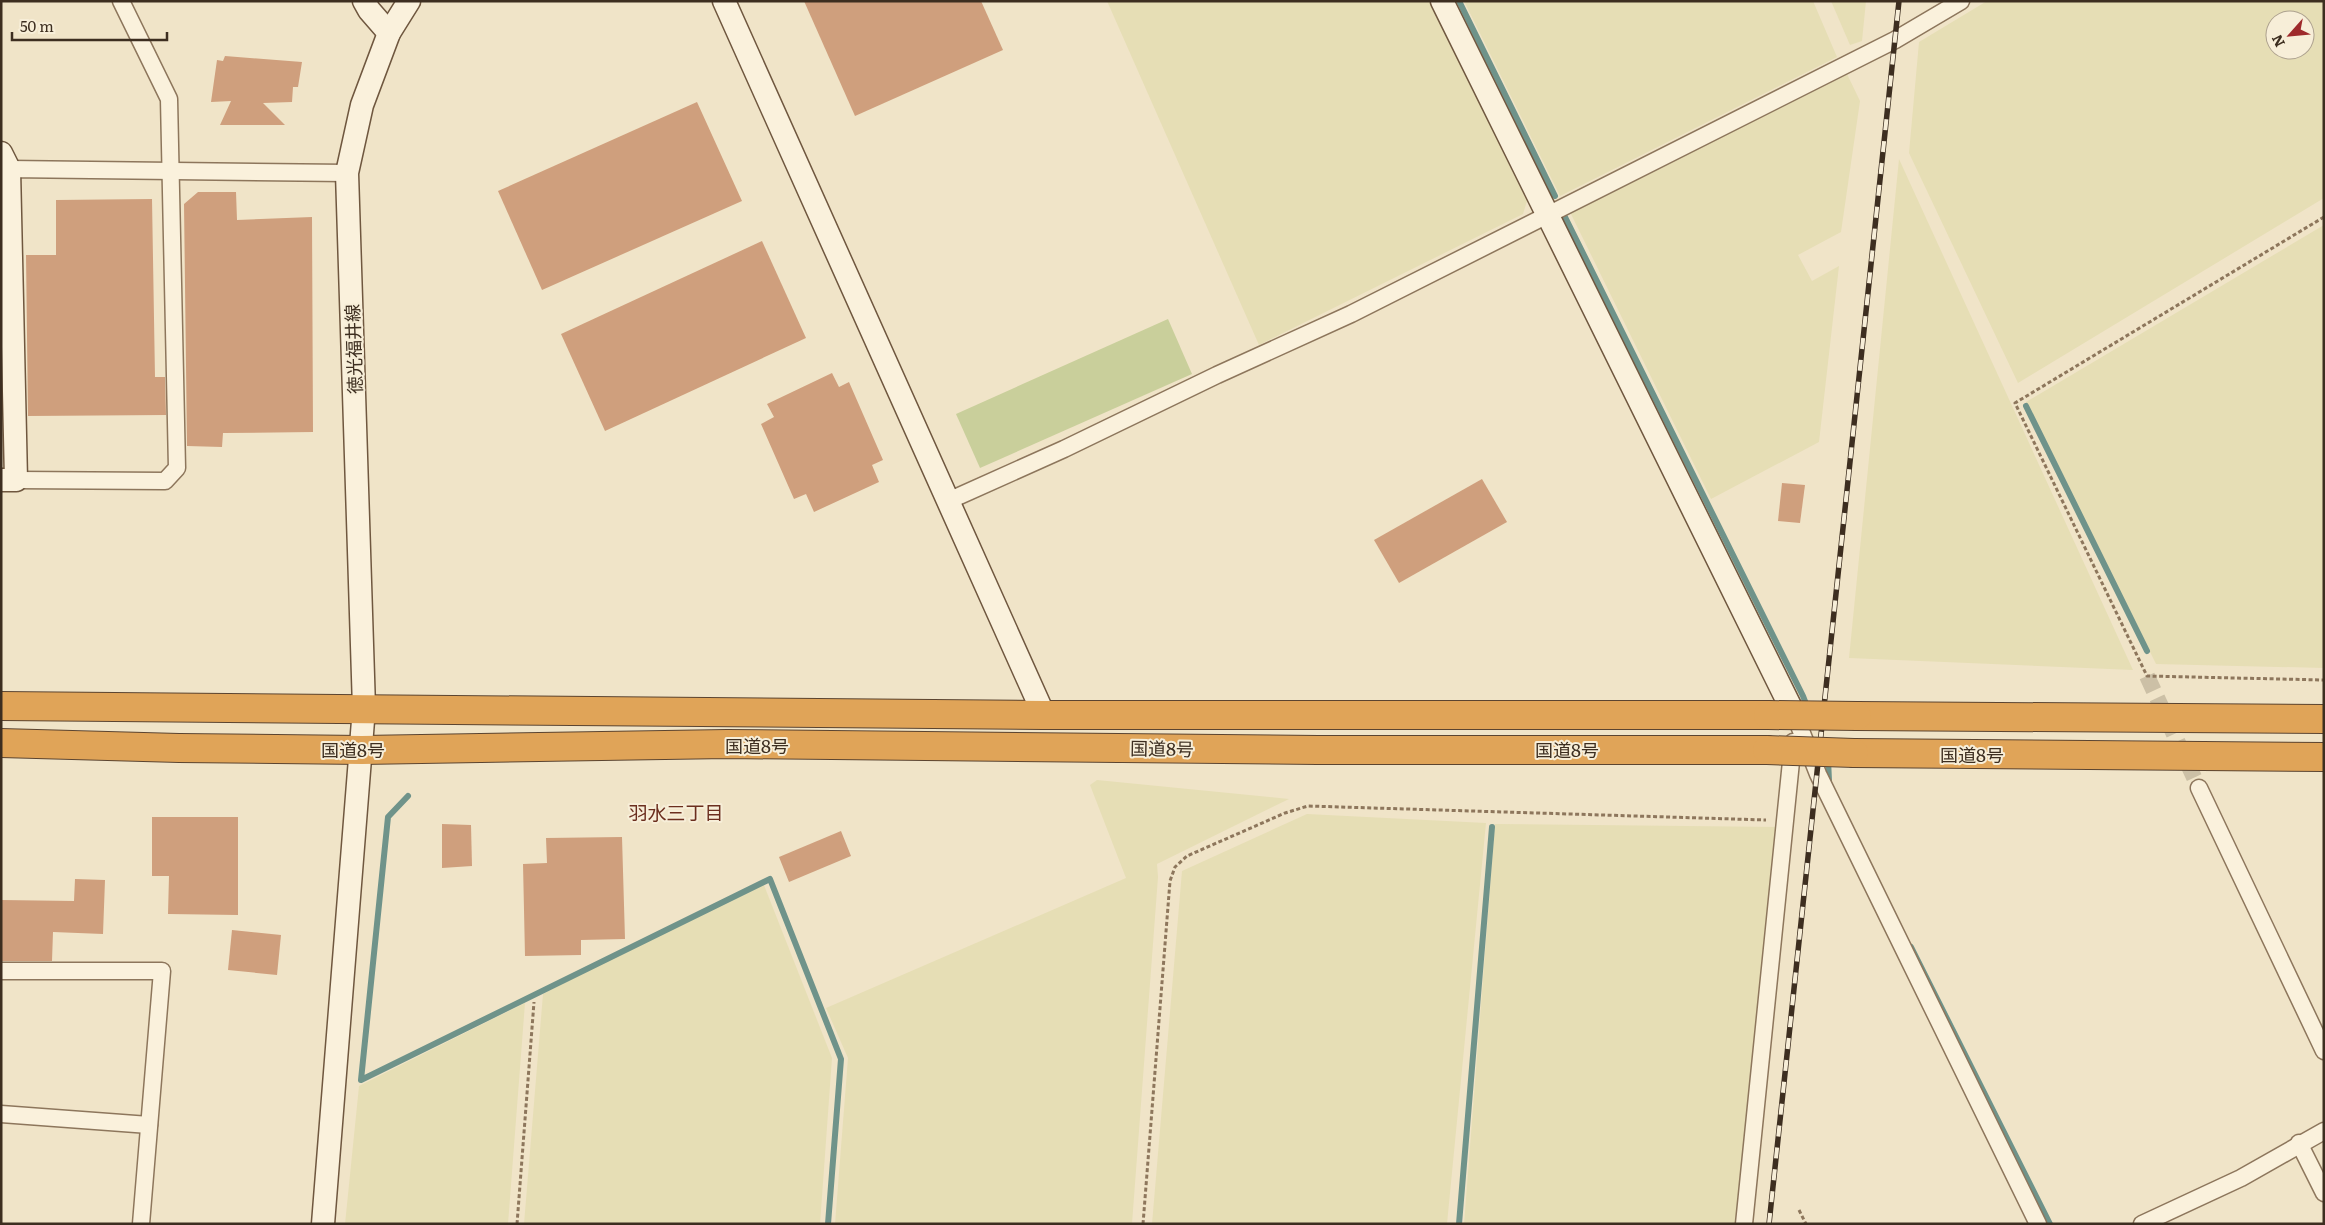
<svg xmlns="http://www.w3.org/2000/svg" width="2325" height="1225" font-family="Literata,'Noto Sans JP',serif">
<rect width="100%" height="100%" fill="#f0e4c8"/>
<g fill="#e6deb5" fill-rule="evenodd">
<path d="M1107,1h322l98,200 -4,13 -264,131z"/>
<path d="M1464,1h349l24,56 -277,139z"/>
<path d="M1831,1h35l-4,40 -12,4z"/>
<path d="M1987,1h337v197l-306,185 -109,-230 10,-111zM2275,20h30v30h-30z"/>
<path d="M1847,74l13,27 -19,131 -43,23 14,26 27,-15 -20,176 -108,57 -141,-287z"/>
<path d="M1899,159l234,511 -284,-12z"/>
<path d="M2324,225v443l-168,-4 -130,-262z"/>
<path d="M1097,780l192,19 -132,65 1,13 -26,347h-297l13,-166 -22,-50 300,-130 -36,-93z"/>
<path d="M1307,814l179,9 -39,401h-295l30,-353z"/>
<path d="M1495,824l284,3 -43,397h-272z"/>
<path d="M762,880l70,178 -12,166h-296l19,-230z"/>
<path d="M525,1003l-17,221h-163l14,-138z"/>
</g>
<path fill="#c9cf9b" d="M1168,319l24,55 -212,94 -24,-54z"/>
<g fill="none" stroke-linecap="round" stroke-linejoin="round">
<g stroke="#6f938a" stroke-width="6">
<path d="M1459,1l96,195"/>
<path d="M1565,217l238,479 5,13"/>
<path d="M2026,406l121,245"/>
<path d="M1828,759l1,22"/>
<path d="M408,796l-20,21 -27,263 409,-201 71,180 -13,165"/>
<path d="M1911,947l139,277"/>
<path d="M1459,1224l33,-397"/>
</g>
</g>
<g fill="#cf9f7d">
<path d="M804,1h177l22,49 -148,66z"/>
<path d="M225,56l77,6 -4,25h-5l-1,15 -29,1 22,22h-65l11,-24 -20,1 6,-42 6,1z"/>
<path d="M697,102l45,99 -200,89 -44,-99z"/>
<path d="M198,192h38l1,28 75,-3 1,215 -90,1 -1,14 -35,-1 -3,-242z"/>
<path d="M152,199l3,178h10l1,38 -138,1 -2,-161h30v-55z"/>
<path d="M762,241l44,97 -201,93 -44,-97z"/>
<path d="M832,373l7,14 10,-5 34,78 -11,5 7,17 -65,30 -8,-18 -12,5 -33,-75 13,-7 -7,-13z"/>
<path d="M1482,479l25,43 -108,61 -25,-43z"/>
<path d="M1782,483l23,2 -5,38 -22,-2z"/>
<path d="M152,817h86v98l-70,-1 1,-38h-17z"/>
<path d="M442,824l29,1 1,41 -30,2z"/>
<path d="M841,831l10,25 -62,26 -10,-25z"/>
<path d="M622,837l3,102 -44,1v15l-56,1 -2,-92 24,-1 -1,-25z"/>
<path d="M75,879l30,1 -2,54 -50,-2 -1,29h-51v-61l73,1z"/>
<path d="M232,930l49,5 -4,40 -49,-5z"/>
</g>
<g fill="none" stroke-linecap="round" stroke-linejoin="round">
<path stroke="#ccc0a6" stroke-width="16" stroke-dasharray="16 8" stroke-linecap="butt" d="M2147,676l52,112"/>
<g stroke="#8d765c" stroke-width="19">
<g id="street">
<path d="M1,173l8,-4 338,4"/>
<path d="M16,480l149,1 12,-13 -8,-369 -48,-98"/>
<path d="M948,501l116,-52 153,-74 134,-61 544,-274 66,-39"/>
<path d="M1796,718l22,56 220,450"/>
<path d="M2199,788l125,263"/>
<path d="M1,971h161l-21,253"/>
<path d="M1,1114l148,11"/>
<path d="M2299,1143l25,50"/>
<path d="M1744,1224l49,-482"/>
<path d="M2142,1224l99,-46 83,-47"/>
</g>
</g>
<g stroke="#6f573f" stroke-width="25">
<g id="secondary">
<path d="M364,1l5,9 20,23"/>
<path d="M724,1l320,714"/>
<path d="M1442,1l354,717"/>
<path d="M1,153l8,16 7,311h-15"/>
<path d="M323,1224l41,-516 -17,-535 15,-68 27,-72 20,-32"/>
</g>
</g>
<g stroke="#5b4430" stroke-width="30">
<g id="highway">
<path d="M1,706l1043,9h724"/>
<path d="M1857,716l467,3"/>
<path d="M1,743l178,5 183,2 365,-6 591,6h449"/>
<path d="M1854,753l470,4"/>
</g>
</g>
<g stroke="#8d765c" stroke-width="3" stroke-dasharray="4 2.5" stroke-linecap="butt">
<path d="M2324,217l-309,186 132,273 177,4"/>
<path d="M1799,1210l7,14"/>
<path d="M517,1224l17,-222"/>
<path d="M1143,1224l27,-343 5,-14 12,-11 98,-43 23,-7 458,14"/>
</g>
<use href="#street" stroke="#faf1dc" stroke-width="16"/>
<use href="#secondary" stroke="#faf1dc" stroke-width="22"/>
<use href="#highway" stroke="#e0a458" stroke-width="28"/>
<g stroke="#3d2e20" stroke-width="5.5">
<path id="rail" d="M1769,1224l130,-1223"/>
</g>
<use href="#rail" stroke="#f7eed8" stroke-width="4" stroke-dasharray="11" stroke-linecap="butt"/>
<g stroke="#5b4430" stroke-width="30" stroke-linecap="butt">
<g id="highway-bridge">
<path d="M1768,715l89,1"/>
<path d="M1767,750l87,3"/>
</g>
</g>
<use href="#highway-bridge" stroke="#e0a458" stroke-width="28"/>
</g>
<g text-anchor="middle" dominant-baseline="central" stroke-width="4" stroke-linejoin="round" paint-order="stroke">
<g font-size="18" fill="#3d2e20" stroke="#f7eed8">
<text transform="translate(353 349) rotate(-92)">徳光福井線</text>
<text x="757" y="745">国道8号</text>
<text transform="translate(1162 748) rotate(1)">国道8号</text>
<text x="353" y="749">国道8号</text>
<text x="1567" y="749">国道8号</text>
<text x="1972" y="754">国道8号</text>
</g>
<g font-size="19" fill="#6b2e1e" stroke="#f7eed8">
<text x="676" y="812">羽水三丁目</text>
</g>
</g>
<rect width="2325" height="1225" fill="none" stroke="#3d2e20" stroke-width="5"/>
<g transform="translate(2290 35) rotate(243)"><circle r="24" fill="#f7eed8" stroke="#ada18e"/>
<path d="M0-4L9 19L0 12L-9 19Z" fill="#9e2a2b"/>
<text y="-8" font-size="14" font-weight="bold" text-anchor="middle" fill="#3d2e20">N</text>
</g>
<path d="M12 32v8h155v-8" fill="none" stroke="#3d2e20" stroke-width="2.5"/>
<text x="20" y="32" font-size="15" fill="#3d2e20" stroke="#f7eed8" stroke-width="4" paint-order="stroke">50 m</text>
</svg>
